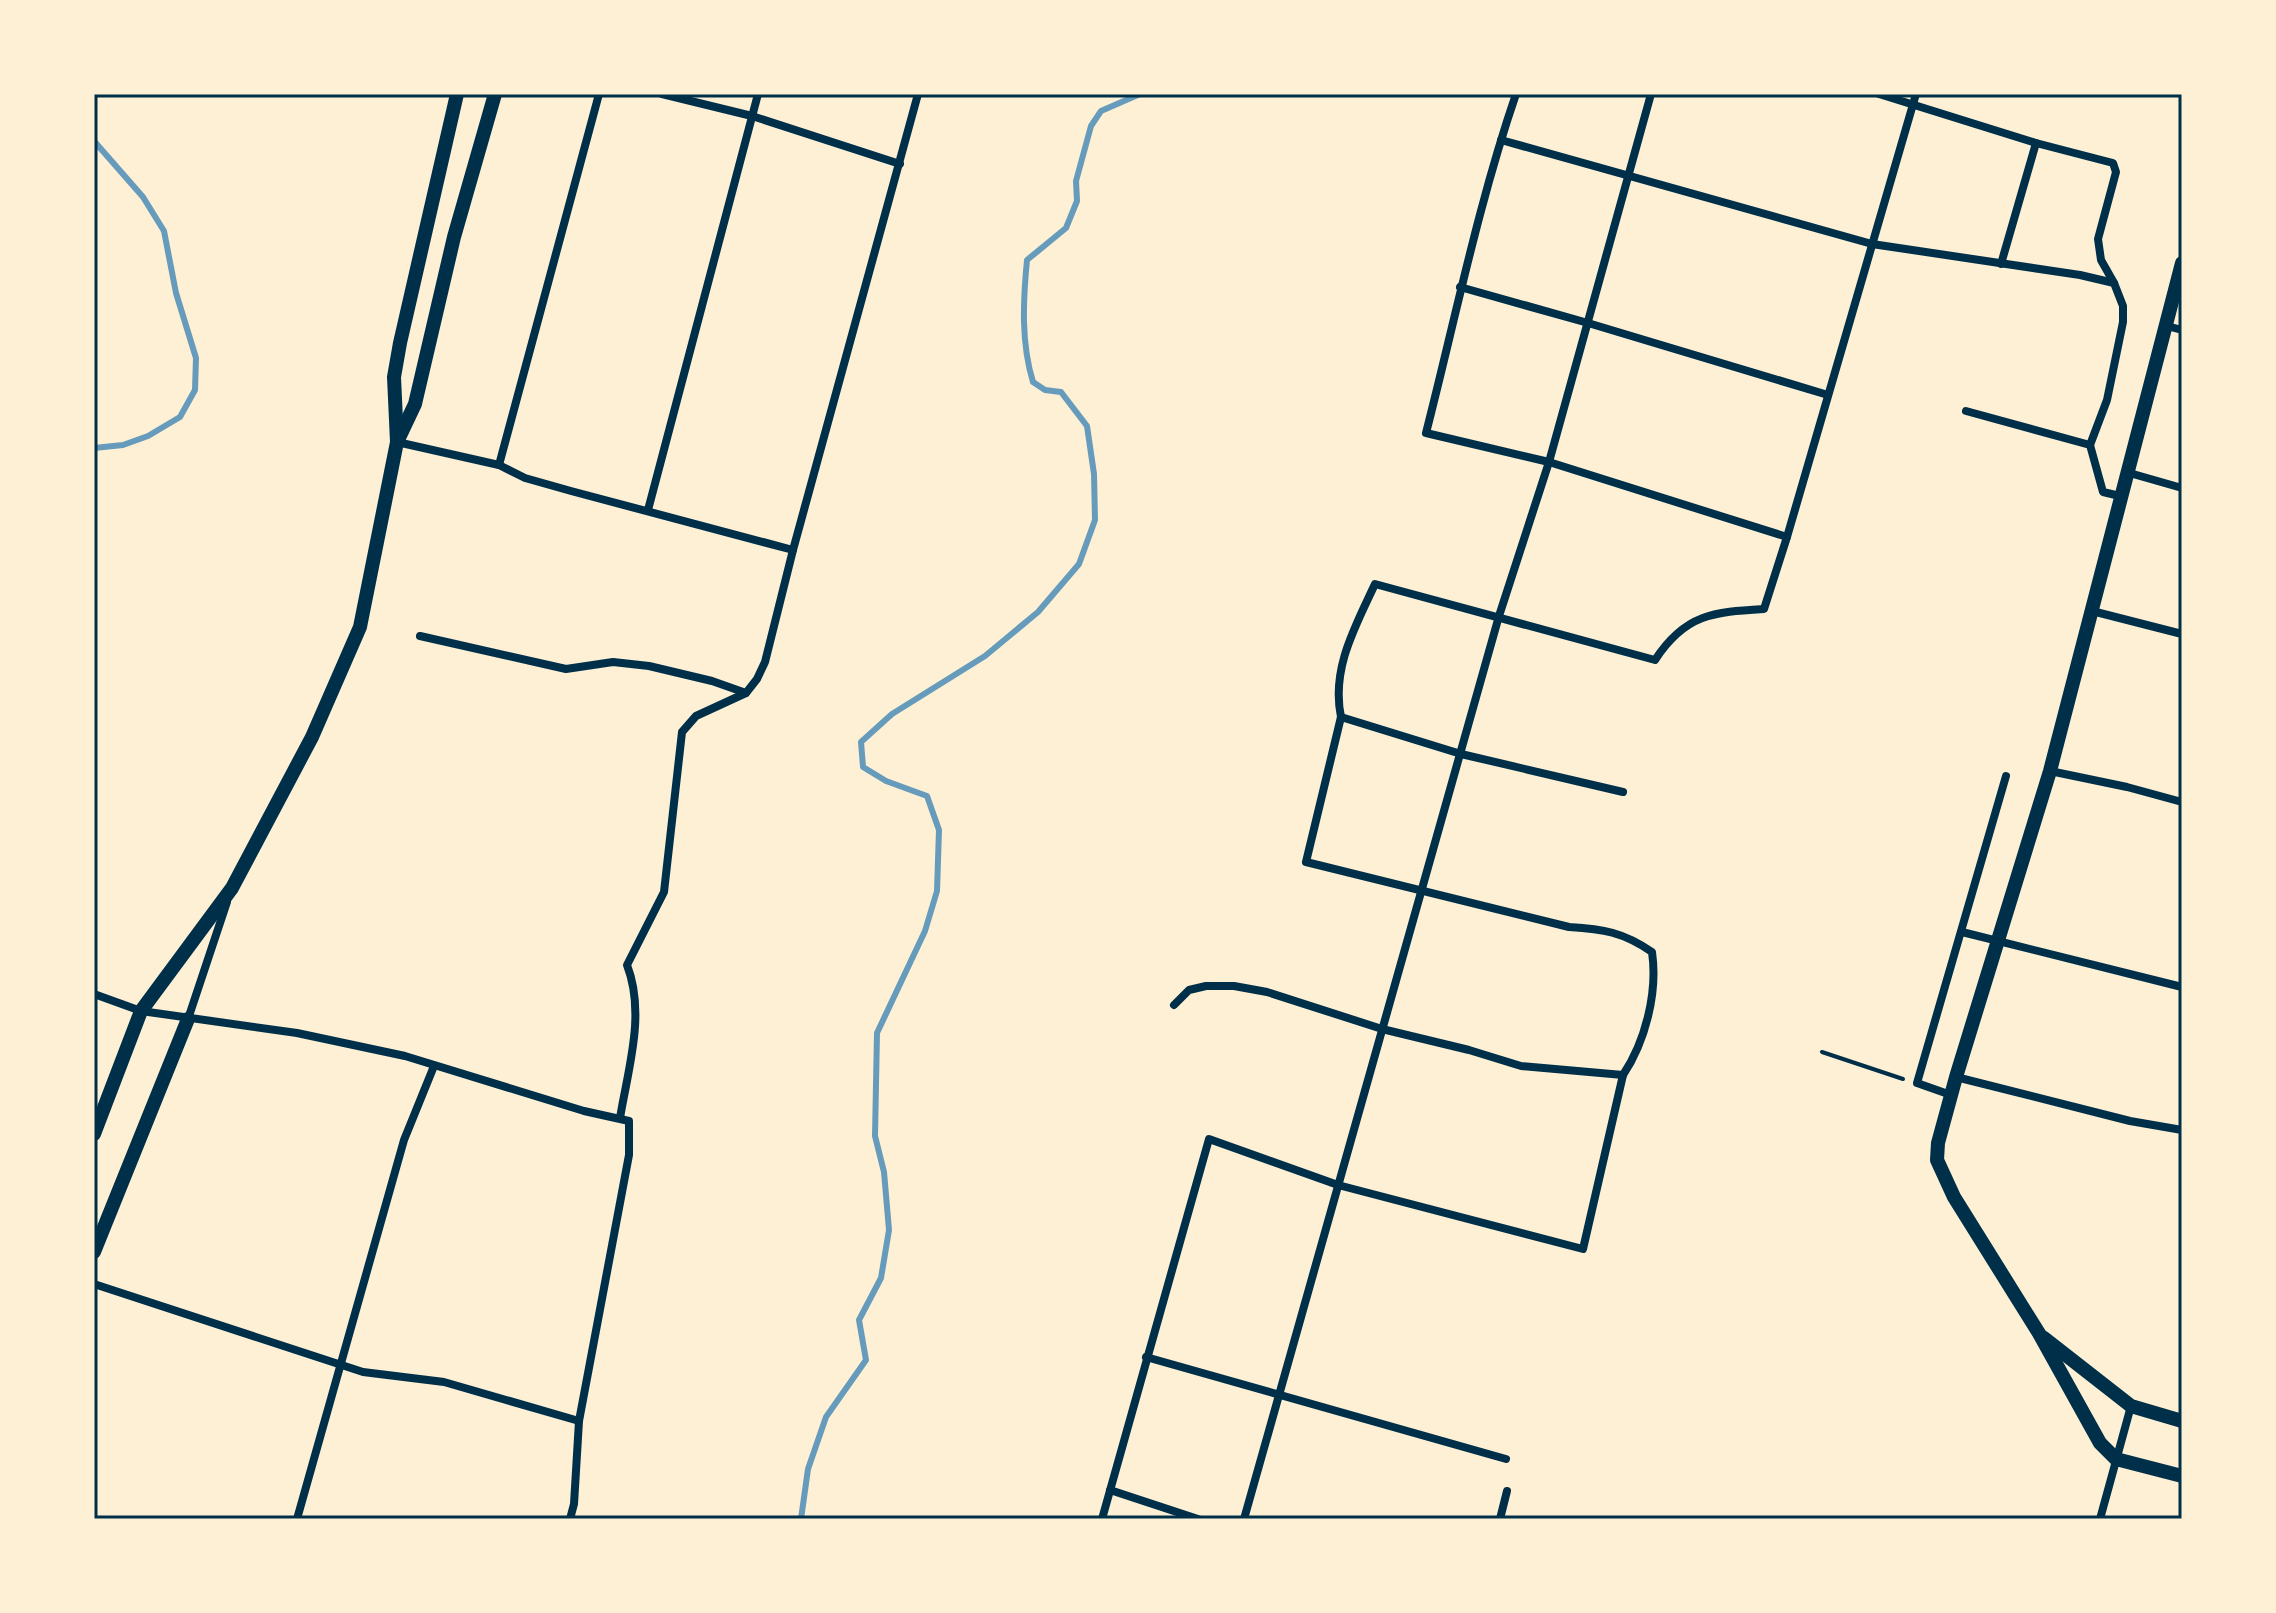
<svg xmlns="http://www.w3.org/2000/svg" width="2276" height="1613" font-family="'IBM Plex Serif',serif">
<rect width="100%" height="100%" fill="#fdf0d5"/>
<g fill="none" stroke-linecap="round" stroke-linejoin="round">
<g stroke="#669bbc" stroke-width="6">
<path d="M94,141l49,56 21,34 12,62 20,65 -1,32 -15,27 -32,19 -25,9 -29,3"/>
<path d="M801,1519l7,-50 18,-52 40,-57 -7,-40 22,-42 8,-48 -5,-58 -9,-36 2,-103 48,-102 12,-40 2,-61 -12,-34 -41,-15 -23,-14 -2,-25 31,-28 93,-58 53,-44 41,-48 16,-44 -1,-46 -7,-48 -26,-34 -16,-2 -12,-8c-12,-39 -10,-81 -6,-122l39,-32 11,-27 -1,-20 15,-55 10,-15 39,-17"/>
</g>
<path stroke="#003049" stroke-width="4" d="M1822,1052l81,27"/>
<g stroke="#003049" stroke-width="8">
<path d="M662,94l90,22 148,48"/>
<path d="M1516,94c-38,111 -61,226 -90,339l123,29 238,75"/>
<path d="M1879,94l157,49 77,20 3,9 -18,67 3,21 13,23"/>
<path d="M1501,140l371,104 208,31 34,8 9,23v16l-16,78 -17,45"/>
<path d="M2001,264l35,-121"/>
<path d="M1460,287l128,36 240,72"/>
<path d="M2167,326l15,4"/>
<path d="M1966,411l124,34 13,47 17,4"/>
<path d="M397,442l102,23 26,13 46,13 222,59"/>
<path d="M499,465l100,-371"/>
<path d="M2126,472l56,16"/>
<path d="M648,510l110,-416"/>
<path d="M2092,611l90,23"/>
<path d="M420,636l146,33 47,-7 36,4 63,15 34,12"/>
<path d="M1341,717l120,37 162,38"/>
<path d="M2050,771l77,16 55,15"/>
<path d="M1962,932l220,55"/>
<path d="M94,994l47,17 156,22 108,23 179,55 45,10v34l-50,266 -5,83 -4,15"/>
<path d="M1174,1005l15,-15 17,-4h28l33,6 115,37 87,21 52,16 102,9"/>
<path d="M188,1019l39,-117"/>
<path d="M1956,1077l174,44 52,9"/>
<path d="M1951,1095l-34,-12 89,-307"/>
<path d="M620,1118c8,-49 26,-104 7,-153l37,-73 18,-160 14,-16 50,-23 11,-14 8,-17 28,-112 125,-456"/>
<path d="M94,1284l269,88 81,10 135,39"/>
<path d="M1146,1357l360,102"/>
<path d="M1110,1490l88,29"/>
<path d="M297,1519l107,-379 30,-74"/>
<path d="M1102,1519l107,-380 129,46 245,64 40,-174c22,-33 35,-82 29,-123 -29,-20 -49,-23 -83,-25l-263,-65 35,-145c-10,-48 14,-90 34,-133l280,76c30,-46 58,-48 109,-51l23,-72 129,-443"/>
<path d="M1244,1519l255,-903 50,-154 102,-368"/>
<path d="M1500,1519l7,-28"/>
<path d="M2100,1519l31,-113"/>
</g>
<g stroke="#003049" stroke-width="14">
<path d="M2182,263l-132,508 -94,306 -18,66 -1,17 17,37 86,138 60,108 16,16 66,17"/>
<path d="M397,442l-3,-65 6,-34 57,-249"/>
<path d="M94,1134l47,-123 91,-123 80,-151 48,-110 37,-185 18,-38 39,-167 41,-143"/>
<path d="M94,1252l94,-233"/>
<path d="M2044,1338l87,68 51,15"/>
</g>
</g>
<rect width="2276" height="1613" fill="none" stroke="#fdf0d5" stroke-width="192"/>
<rect x="96" y="96" width="2084" height="1421" fill="none" stroke="#003049" stroke-width="3"/>
</svg>
